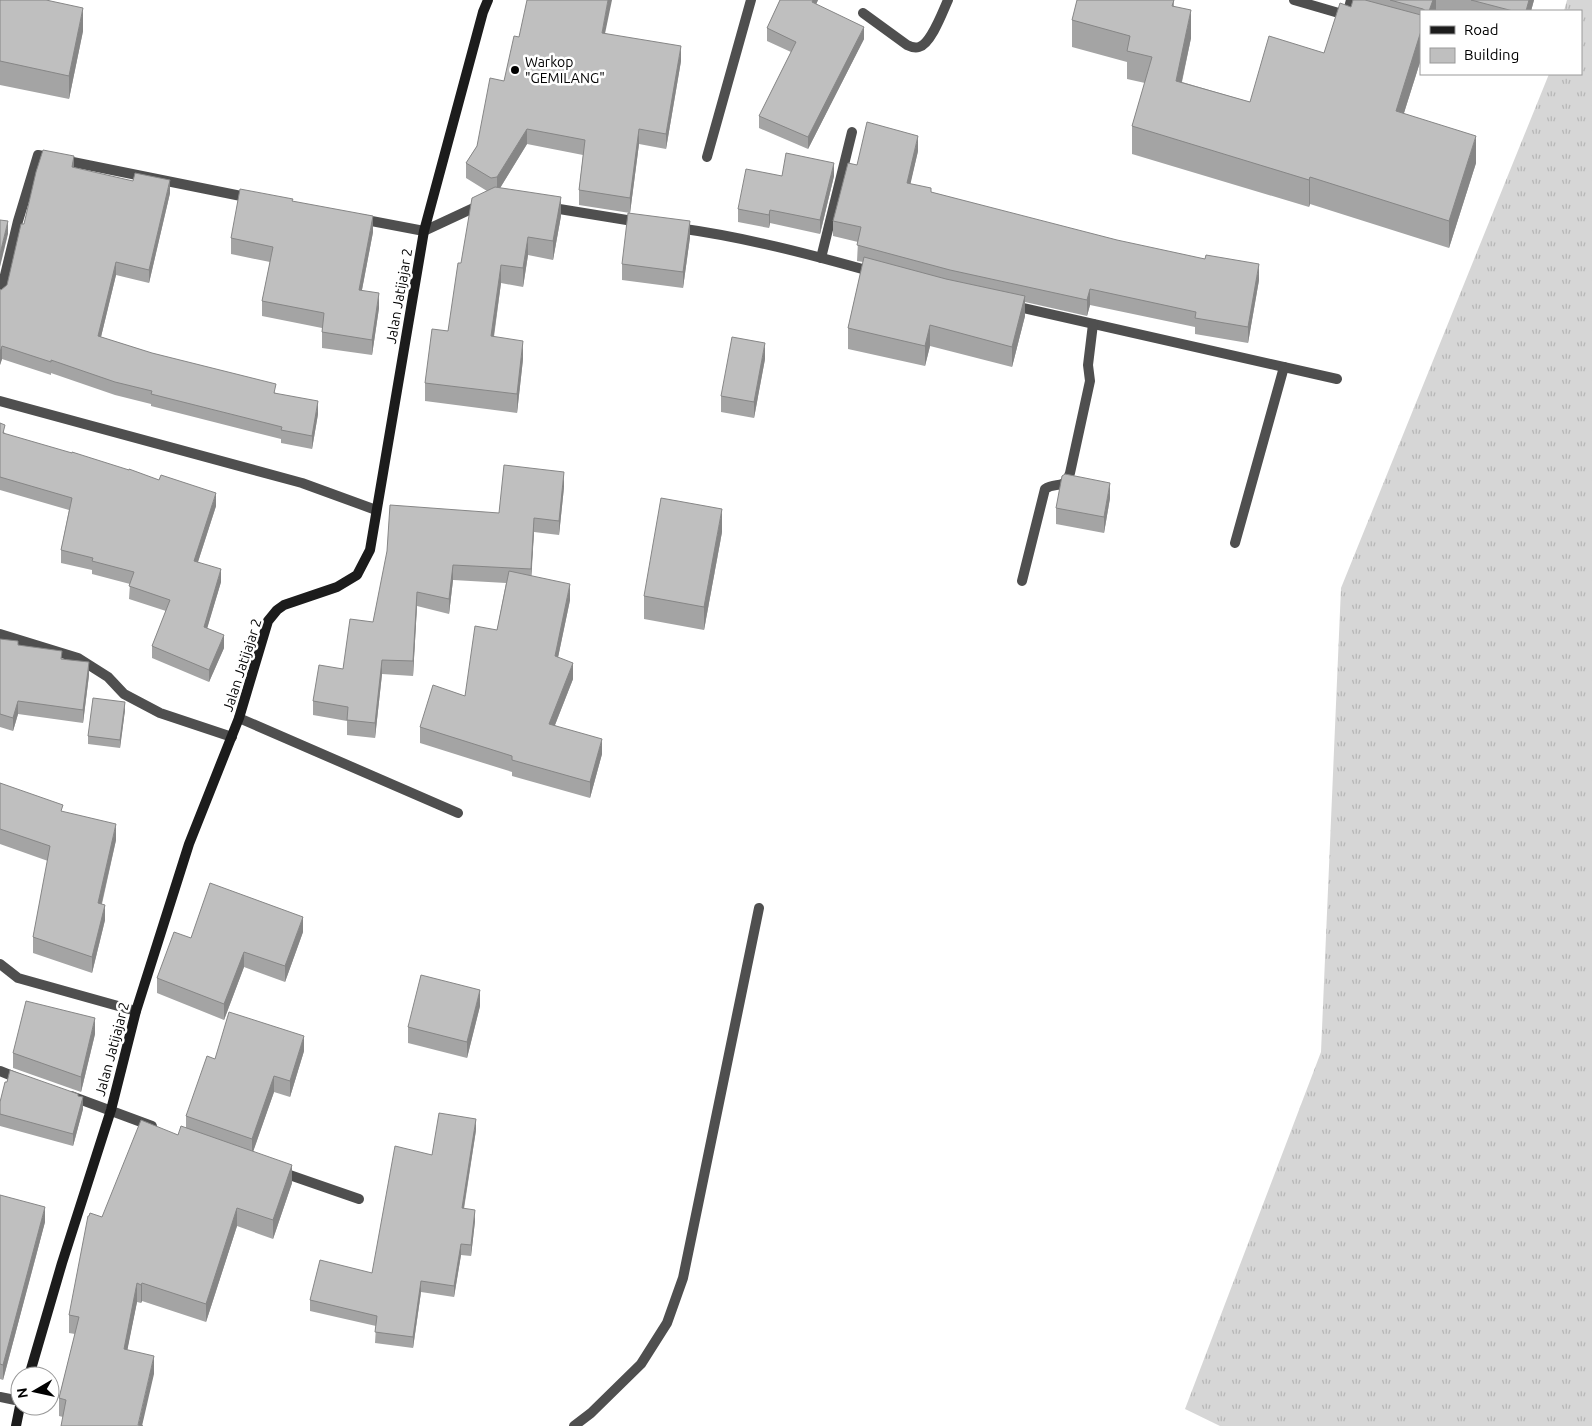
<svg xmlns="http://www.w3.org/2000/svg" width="1592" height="1426" font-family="Ubuntu,sans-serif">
<defs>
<pattern id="grass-tufts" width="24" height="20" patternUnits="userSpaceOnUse" patternTransform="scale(1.25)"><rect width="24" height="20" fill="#d6d6d6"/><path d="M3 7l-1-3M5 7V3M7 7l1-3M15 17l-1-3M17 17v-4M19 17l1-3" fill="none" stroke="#b6b6b6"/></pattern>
</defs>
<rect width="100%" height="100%" fill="#fff"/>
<path fill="url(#grass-tufts)" d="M1567,0h25v1426h-372l-35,-17 136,-357 20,-464 208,-514h32v-63h-17z"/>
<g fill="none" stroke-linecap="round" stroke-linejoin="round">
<g stroke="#4f4f4f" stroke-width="10">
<path d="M1294,0l55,16"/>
<path d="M863,13l44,32c4,2 8,3 12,2 12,-3 24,-36 29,-47"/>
<path d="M1347,15l4,-15"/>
<path d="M707,157l44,-157"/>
<path d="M547,207l92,15"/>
<path d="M361,219l63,12 58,-27"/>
<path d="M678,228c66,9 131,26 195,44"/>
<path d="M821,258l31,-126"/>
<path d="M0,296l18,-75 20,-66 213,43"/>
<path d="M1014,306l323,73"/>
<path d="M0,401l302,82 74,27"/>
<path d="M1235,543l49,-176"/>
<path d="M1022,581l23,-92c11,-8 19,2 25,-16l20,-92 -2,-16 5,-41"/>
<path d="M0,634l78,24 30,19 16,17 36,19 72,24"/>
<path d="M239,718l219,95"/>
<path d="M0,964l18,14 118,33"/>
<path d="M0,1071l20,8"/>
<path d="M71,1096l81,30"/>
<path d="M281,1172l78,27"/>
<path d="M0,1397l20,4"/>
<path d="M574,1426l17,-13 50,-49 26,-41 16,-45 76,-370"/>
</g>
<g stroke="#1c1c1c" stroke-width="10">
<path d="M29,1376l33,-113 49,-153 25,-99 53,-167 50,-126 29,-97 9,-11 7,-5 53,-18 20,-12 13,-25 54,-319 59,-219 5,-12"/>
<path d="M16,1426l4,-20"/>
</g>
</g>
<g fill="#a4a4a4">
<path d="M0,0l83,31 -14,68 -69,-14z"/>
<path d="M780,0h38l-2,4 48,35 -56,110 -49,-21v-12l32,-64 -24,-11v-13z"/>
<path d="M1174,0v6l17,32 -9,44 68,20 74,-49 27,-46 2,-7h181l-3,11h-110v48l-17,54 72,50 -27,85 -139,-44 -1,3 -177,-53v-28l13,-43 -18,-4v-17l-55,-15v-27z"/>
<path d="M605,33l76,28 -15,88 -27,-5 -9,69 -51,-8v-15l4,-35 -56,-11 -27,44 61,28 -8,44 -25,-5 -5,32 -22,-4 -7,54 29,22 -6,54 -92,-12v-18l23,-52 13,-68 26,-72 -21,-13v-15l11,-17 27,-65 15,-44z"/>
<path d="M918,151l-8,33 21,8 328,88 -11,63 -53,-9v-7l-105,-22 -3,11 -62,-14v14l-13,51 -82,-21 -5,20 -77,-17v-21l15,-66 -6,-1 1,-19 -25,-6v-15l24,-56z"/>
<path d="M74,168l96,25 -21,90 -33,-8 -15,62 175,56 42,21 -6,35 -31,-6v-4l-130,-33v-2l-36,-9 -64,-22v2l-49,-16 -2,6v-76l1,1 6,-5 17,-61z"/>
<path d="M782,176h52l-14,58 -50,-11 -1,5 -31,-6v-13z"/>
<path d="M293,202l80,30 -11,58 17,18 -7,47 -50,-7v-20l-60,-12v-15l8,-39 -39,-8v-16z"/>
<path d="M690,237l-7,51 -61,-8v-16z"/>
<path d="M765,359l-11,59 -33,-6v-16z"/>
<path d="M0,423l5,11 211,72 -18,56 23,20 -14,46 17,20 -15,34 -57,-24v-12l14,-35 -37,-12 1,-15 -38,-10v-4l-31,-7v-13l8,-40 -69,-20z"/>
<path d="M564,487l-5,48 -25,-3 -3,44 39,24 -12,57 15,22 -18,46 47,29 -12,44 -78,-22v-4l-92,-29v-16l45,-31 32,-66 9,-47 -53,-3 -4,34 -32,-8 -4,70 -31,-2 -7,64 -28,-3v-14l-34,-6v-14l30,-32 30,-47 126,-109z"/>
<path d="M1110,498l-6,35 -48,-9v-16z"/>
<path d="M722,532l-18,98 -60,-11v-23z"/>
<path d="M0,639l62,20 27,16 -6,48 -65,-9 -5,17 -13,-4z"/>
<path d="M125,710l-5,38 -32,-4v-8z"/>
<path d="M0,783l63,29 53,28 -14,64 3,16 -13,53 -59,-20v-16l15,-76 -48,-17z"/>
<path d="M303,932l-18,50 -41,-15 -20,53 -67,-27v-15l34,-40z"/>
<path d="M480,1006l-13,52 -59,-15v-16z"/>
<path d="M95,1034l-14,58 -68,-24v-15z"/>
<path d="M304,1051l-14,46 -16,-5 -21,59 39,32 -19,56 -36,-13 -31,96 -64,-21 -1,2 -4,-1 -10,48 27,24 -91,43 -4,-1v-18l16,-64 -6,-1v-18l33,-98 76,-82 8,-7v-12l29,-57z"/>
<path d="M78,1096l5,13 -10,37 -73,-20v-24z"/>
<path d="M476,1130l-12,79 11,12 -4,35 -10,-1 -7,42 -33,-5 -8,56 -38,-5 1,-17 -66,-15v-11l62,-27 60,-118z"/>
<path d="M0,1195l45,27 -42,158 -3,-1z"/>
</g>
<g fill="#868686">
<path d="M608,0h4l-10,48v-15z"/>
<path d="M813,0h5l-6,14v-12z"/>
<path d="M1433,0h3v11h-7z"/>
<path d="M1529,0h5l-3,11h-5z"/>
<path d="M83,8v23l-14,68v-23z"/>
<path d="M1191,10v28l-15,70v-27z"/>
<path d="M864,27v12l-56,110v-12z"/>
<path d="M1421,31v28l-25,79v-27z"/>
<path d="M681,46v15l-15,88v-15z"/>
<path d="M527,129v15l-30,49v-16z"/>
<path d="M639,129v15l-9,69v-15z"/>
<path d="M918,136v15l-11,48v-16z"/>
<path d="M1476,136v27l-27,85v-27z"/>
<path d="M74,156v13l-2,-2z"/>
<path d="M834,163v13l-14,58v-14z"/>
<path d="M1310,177v27l-1,3v-27z"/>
<path d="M170,180v13l-21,90v-13z"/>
<path d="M561,197v19l-8,44v-19z"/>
<path d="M770,210v13l-1,5v-13z"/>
<path d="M373,216v16l-14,73v-15z"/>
<path d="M8,221v13l-8,33v-13z"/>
<path d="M690,221v16l-7,51v-16z"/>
<path d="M528,237v18l-5,32v-19z"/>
<path d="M116,262v13l-18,74v-13z"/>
<path d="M1259,264v16l-11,63v-16z"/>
<path d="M501,265v18l-10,72v-19z"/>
<path d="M1090,289v16l-3,11v-16z"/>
<path d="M379,293v15l-7,47v-15z"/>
<path d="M1025,296v20l-13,51v-20z"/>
<path d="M930,325v21l-5,20v-20z"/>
<path d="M523,341v18l-6,54v-19z"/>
<path d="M765,343v16l-11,59v-16z"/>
<path d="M2,346v13l-2,6v-13z"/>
<path d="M318,401v13l-6,35v-13z"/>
<path d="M564,472v15l-5,48v-14z"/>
<path d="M1110,483v15l-6,35v-16z"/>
<path d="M216,493v13l-22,68v-13z"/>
<path d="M722,509v23l-18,98v-23z"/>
<path d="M534,518v14l-3,52v-15z"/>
<path d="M453,565v15l-4,34v-15z"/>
<path d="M221,569v13l-17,57v-12z"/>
<path d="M570,584v16l-15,72v-16z"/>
<path d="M417,592v14l-4,70v-15z"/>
<path d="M224,635v13l-15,34v-12z"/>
<path d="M382,660v14l-7,64v-15z"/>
<path d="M89,662v13l-6,48v-13z"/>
<path d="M573,663v16l-24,61v-16z"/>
<path d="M18,701v13l-5,17v-13z"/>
<path d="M125,702v8l-5,38v-8z"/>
<path d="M602,739v15l-12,44v-16z"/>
<path d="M116,824v16l-18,79v-16z"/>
<path d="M105,905v15l-13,53v-16z"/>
<path d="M303,917v15l-18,50v-16z"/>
<path d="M244,952v15l-20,53v-16z"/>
<path d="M480,990v16l-13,52v-16z"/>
<path d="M95,1018v16l-14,58v-15z"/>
<path d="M304,1036v15l-14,46v-16z"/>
<path d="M274,1076v16l-22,63v-16z"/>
<path d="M83,1097v12l-10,37v-12z"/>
<path d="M476,1119v11l-14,89v-11z"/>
<path d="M292,1165v18l-19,56v-19z"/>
<path d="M45,1207v15l-42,158v-15z"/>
<path d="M237,1208v18l-31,96v-18z"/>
<path d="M475,1210v11l-4,35v-11z"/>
<path d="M461,1244v11l-7,42v-11z"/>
<path d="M421,1281v11l-8,56v-11z"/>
<path d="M137,1283v19l-13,65v-18z"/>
<path d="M142,1283v18l-1,2v-18z"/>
<path d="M154,1356v18l-12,52h-4z"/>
</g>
<g fill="#bfbfbf" stroke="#868686">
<path d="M0,0h46l37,8 -14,68 -69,-15z"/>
<path d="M527,0h81l-6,33 79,13 -15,88 -27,-5 -9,69 -51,-8 6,-50 -58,-11 -30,48 -6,1 -25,-15 11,-17 13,-68 14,3 10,-45 5,1z"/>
<path d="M780,0h33l-1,2 52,25 -56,110 -49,-21 37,-74 -29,-14z"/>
<path d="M1077,0h97l-2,6 19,4 -15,71 74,21 19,-66 55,17 16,-50 11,4 2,-7h12l56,15v16l-25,80 80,25 -27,85 -139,-44 -1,3 -177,-54 20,-69 -25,-6 3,-15 -58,-16z"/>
<path d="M1390,0h43l-4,11h-3l-3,-2z"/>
<path d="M1471,0h58l-3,11h-13z"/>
<path d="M867,122l51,14 -11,47 24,5v4l186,48 88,19 1,-4 53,9 -11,63 -53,-9 1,-6 -106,-23 -3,11 -137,-30 -93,-25 4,-18 -28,-6 15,-58 9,2z"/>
<path d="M43,150l31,6 -2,11 61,14 2,-8 35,7 -21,90 -33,-8 -18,74 54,17 124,31 -2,9 44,8 -6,35 -31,-6 1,-3 -131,-33 1,-3 -37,-9 -64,-22v2l-49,-16 -2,6v-63l1,1 6,-5 14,-61h3l12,-52z"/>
<path d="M786,153l48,10 -14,57 -50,-10 -1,5 -31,-6 8,-40 36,7z"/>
<path d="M495,187l66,10 -8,44 -25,-4 -5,31 -22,-3 -10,71 32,5 -6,53 -92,-11 7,-54 16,2 10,-68h3l11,-65z"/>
<path d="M240,189l53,10 -1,2 81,15 -14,74 20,3 -7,47 -50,-8 2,-19 -62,-12 11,-54 -42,-9z"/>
<path d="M628,213l62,8 -7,51 -61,-8z"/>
<path d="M0,220l8,1 -8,33z"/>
<path d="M864,257l82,22 79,17 -13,51 -82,-22 -5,21 -77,-18z"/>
<path d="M732,337l33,6 -11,59 -33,-6z"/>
<path d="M0,423l5,2 -2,8 69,20v-1l57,18v-1l30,11 2,-5 55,18 -22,68 27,8 -17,58 20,8 -15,35 -57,-24 18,-46 -41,-14 5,-14 -42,-11 1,-3 -32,-8 11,-52 -72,-21z"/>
<path d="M504,465l60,7 -5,49 -25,-3 -3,51 -78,-4 -4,34 -32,-7 -4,69 -31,-1 -7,63 -28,-3 1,-13 -35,-6 6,-36 24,4 7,-50 23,3 14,-71 3,-46 109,8z"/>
<path d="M1065,474l45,9 -6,34 -48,-9 6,-32z"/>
<path d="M661,498l61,11 -18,98 -60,-11z"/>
<path d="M509,571l61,13 -15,72 18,7 -24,61 53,15 -12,43 -78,-22v-4l-92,-29 13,-42 32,11 10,-70 22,4z"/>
<path d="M0,639l18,2v4l44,6 -1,8 28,3 -6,48 -65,-9 -5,17 -13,-4z"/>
<path d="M93,698l32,4 -5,38 -32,-4z"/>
<path d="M0,783l63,22 -2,6 55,13 -18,79 7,2 -13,52 -59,-20 17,-91 -50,-17z"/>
<path d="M210,883l93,34 -18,49 -41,-14 -20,52 -67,-26 17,-46 17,6z"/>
<path d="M421,975l59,15 -13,52 -59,-15z"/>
<path d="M26,1001l69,17 -14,59 -68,-24z"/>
<path d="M229,1012l75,24 -14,45 -16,-5 -22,63 -66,-23 21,-60 8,3z"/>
<path d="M10,1070l68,24v2l5,1 -10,37 -73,-20v-12l5,-20h2z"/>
<path d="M439,1113l37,6 -14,89 13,2 -4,35 -10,-1 -7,42 -33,-5 -8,56 -38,-5 2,-16 -67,-16 10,-40 52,13 23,-127 37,9z"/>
<path d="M141,1120l37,15 3,-9 111,39 -19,55 -36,-12 -31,96 -64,-21 -1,2 -4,-2 -13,66 30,7 -16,69 5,1h-82l5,-26 -7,-2 20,-81 -10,-2 19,-99h1l1,-3 12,4z"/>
<path d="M0,1195l45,12 -42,158 -3,-1z"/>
</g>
<circle fill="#000" stroke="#fff" stroke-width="2" cx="515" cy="70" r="5"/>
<g text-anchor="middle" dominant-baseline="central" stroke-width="5" stroke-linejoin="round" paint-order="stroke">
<g font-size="14" fill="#000" stroke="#fff" text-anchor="start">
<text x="525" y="62">Warkop<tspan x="525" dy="16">"GEMILANG"</tspan></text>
</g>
<g font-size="14" fill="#000" stroke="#fff">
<text transform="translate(399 296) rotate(-80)">Jalan Jatijajar 2</text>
<text transform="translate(242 665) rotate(-72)">Jalan Jatijajar 2</text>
<text transform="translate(112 1049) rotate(-75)">Jalan Jatijajar 2</text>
</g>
</g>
<rect x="1420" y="10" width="162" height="65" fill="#ffffff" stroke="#999999"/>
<rect x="1430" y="26" width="25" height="8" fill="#1c1c1c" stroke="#999999"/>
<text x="1464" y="35" font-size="15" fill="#000000">Road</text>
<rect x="1430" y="48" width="25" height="15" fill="#bfbfbf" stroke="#999999"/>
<text x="1464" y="60" font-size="15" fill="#000000">Building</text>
<g transform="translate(35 1391) rotate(261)"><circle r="24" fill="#ffffff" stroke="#999999"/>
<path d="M0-4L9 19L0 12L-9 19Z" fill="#000000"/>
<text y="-8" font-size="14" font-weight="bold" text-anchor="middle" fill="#000000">N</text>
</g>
</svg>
